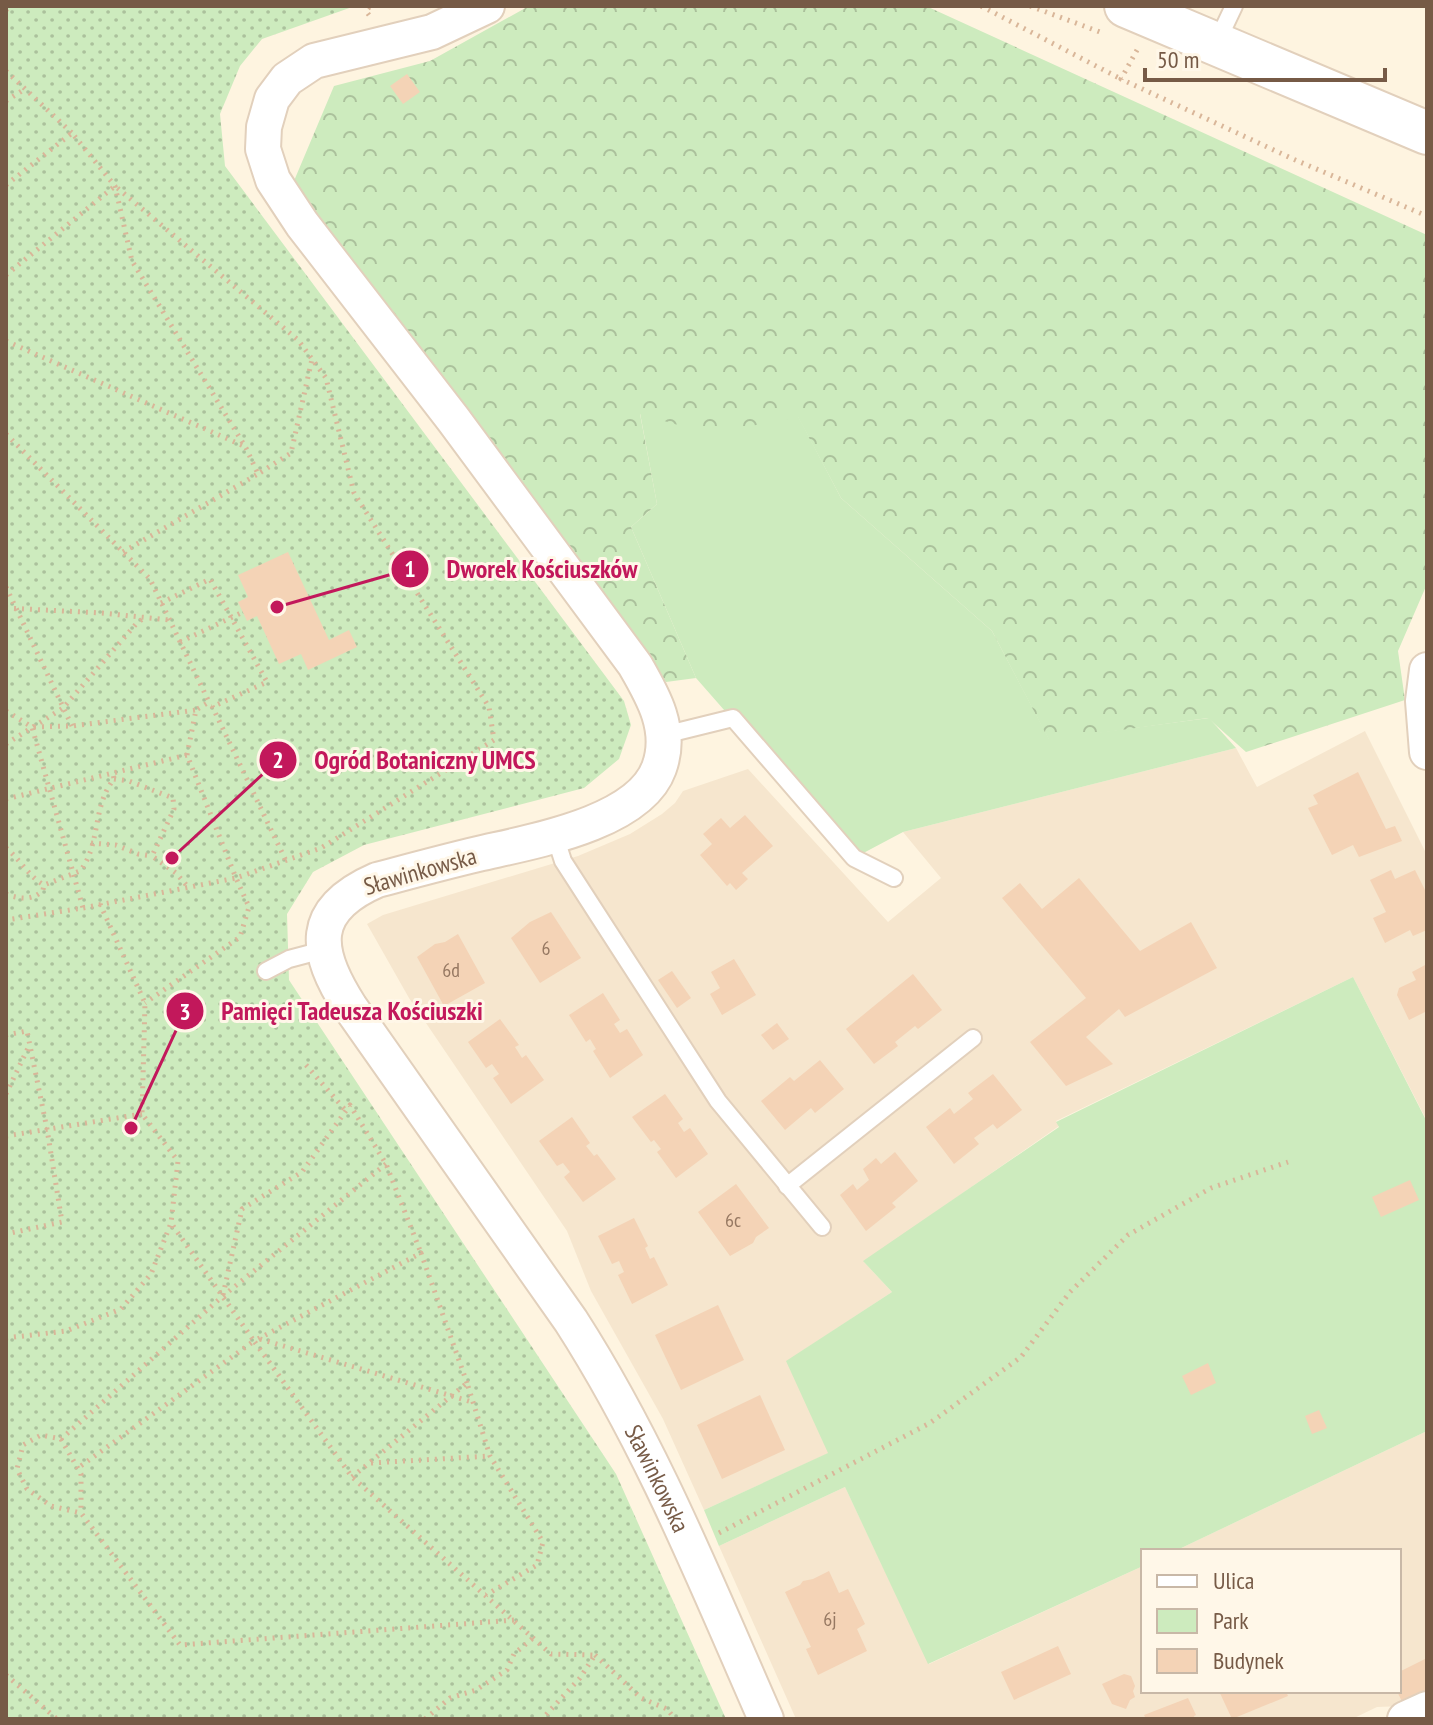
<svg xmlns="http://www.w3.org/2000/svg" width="1433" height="1725" font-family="'PT Sans Narrow',sans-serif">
<defs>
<pattern id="forest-crowns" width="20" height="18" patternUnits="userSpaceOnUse" patternTransform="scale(2)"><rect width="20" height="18" fill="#cdebbe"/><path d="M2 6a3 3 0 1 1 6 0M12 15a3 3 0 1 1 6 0" fill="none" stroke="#abc19c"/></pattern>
<pattern id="garden-dots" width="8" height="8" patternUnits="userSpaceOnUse" patternTransform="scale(2)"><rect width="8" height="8" fill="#cdebbe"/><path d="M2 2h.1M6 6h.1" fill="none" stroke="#abc19c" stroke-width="1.8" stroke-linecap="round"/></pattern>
</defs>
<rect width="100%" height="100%" fill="#fef4e0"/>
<g fill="#f6e6ce">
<path d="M1365,731l62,124v266l-74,-144 -297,144 3,5 -195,136 28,30 -105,69 42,92 -125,57 -41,-91 -72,-128 -24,-60 -158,-233 -42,-74 16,-9 195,-59 52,-22 32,-20 13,-11 8,-12 65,-22 140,153 53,-44 -38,-46 333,-84 21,39z"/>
<path d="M1427,1431v264l-23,11 -27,1 -25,12h-556l-77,-173 126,-59 84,177 214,-98v125h256v-140h-224z"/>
</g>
<g fill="#cdebbe">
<path d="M640,413l69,20 89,-17 43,82 151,133 57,108 160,-21 27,30 -333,84 -49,26 -158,-180 -65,-151 26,-23z"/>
<path d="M1353,977l74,145v309l-252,120h-32v15l-215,98 -83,-177 -126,59 -15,-36 124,-57 -42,-92 106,-69 -29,-31 196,-134 -3,-5z"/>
</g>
<path fill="url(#forest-crowns)" d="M529,6h397l501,229v349l-29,67 7,49 -159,52 -38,-34 -159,22 -57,-109 -151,-133 -43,-81 -89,17 -69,-20 17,90 -26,23 65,151 -30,4 -375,-494 43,-102 96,-25z"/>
<path fill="url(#garden-dots)" d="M6,6h349l-93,33 -22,27 -20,48 5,52 399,535 7,24 -12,34 -35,29 -220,57 -51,27 -26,42 2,66 327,494 110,245h-720z"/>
<g fill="#f4d3b6">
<path d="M407,74l13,18 -17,12 -13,-18z"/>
<path d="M288,552l41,88 20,-10 8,17 -49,23 -7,-16 -22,10 -22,-48 -10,5 -9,-19 10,-5 -10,-22z"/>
<path d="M1358,772l28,57 9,-3 7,15 -43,16 -6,-12 -21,10 -24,-47 10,-4 -5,-9z"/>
<path d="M745,815l28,31 -31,27 6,6 -12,11 -6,-7 -3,3 -27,-31 12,-11 -9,-10 18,-16 9,10z"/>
<path d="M1391,870l4,9 20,-9 12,24v36l-14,6 -3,-6 -25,13 -12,-25 13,-6 -16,-32z"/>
<path d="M1079,878l61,73 51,-29 26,46 -92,49 -6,-8 -33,28 27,27 -47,22 -36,-44 56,-44 -84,-100 18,-15 22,26z"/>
<path d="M551,912l30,46 -41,25 -29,-45 19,-16z"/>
<path d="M458,934l27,49 -41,23 -27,-49 18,-13 10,-2z"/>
<path d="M734,959l22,36 -34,20 -12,-21 10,-6 -9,-16z"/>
<path d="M1427,964v47l-18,9 -12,-25 2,-7 17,-8 -4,-8z"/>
<path d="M672,971l19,27 -14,10 -19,-28z"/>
<path d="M913,974l29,36 -24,19 -3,-3 -20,16 3,4 -24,18 -28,-35z"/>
<path d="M603,993l17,27 -6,4 6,9 7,-4 16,26 -33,23 -17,-27 3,-2 -6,-10 -4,3 -17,-27z"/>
<path d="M500,1019l19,26 -4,2 7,11 4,-3 18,25 -33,24 -18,-26 6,-4 -7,-10 -6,4 -18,-26z"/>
<path d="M777,1023l12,16 -16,11 -12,-15z"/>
<path d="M820,1060l24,29 -29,24 -4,-5 -26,22 -24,-29 29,-24 4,4z"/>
<path d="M993,1074l29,36 -25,19 -4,-5 -19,14 5,6 -25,20 -28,-37 24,-19 4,6 19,-15 -5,-6z"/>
<path d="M665,1094l18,25 -5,4 6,9 6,-4 18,26 -32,24 -19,-26 4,-3 -7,-9 -3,2 -19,-25z"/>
<path d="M572,1117l18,26 -4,3 8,10 3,-2 19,25 -33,23 -19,-25 6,-5 -7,-9 -6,3 -18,-25z"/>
<path d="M895,1152l23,29 -26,22 4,4 -30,24 -26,-36 13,-11 4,6 12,-10 -6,-11 13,-11 5,6z"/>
<path d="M1410,1180l9,20 -38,17 -9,-20z"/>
<path d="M736,1184l33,44 -13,9 -3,6 -23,13 -32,-44z"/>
<path d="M634,1218l14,28 -3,2 5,11 4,-2 14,28 -36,19 -14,-29 6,-3 -5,-11 -7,3 -14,-28z"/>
<path d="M718,1305l26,55 -63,30 -26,-55z"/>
<path d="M1208,1363l8,20 -25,12 -9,-19z"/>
<path d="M760,1395l25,55 -63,29 -25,-54z"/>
<path d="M1319,1410l8,18 -15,6 -7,-18z"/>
<path d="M829,1571l10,22 9,-4 17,35 -8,5 10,22 -49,24 -12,-26 5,-2 -26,-55 15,-7 3,-4 10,-2z"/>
<path d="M1058,1646l13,28 -57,26 -13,-28z"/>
<path d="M1427,1658v37l-23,11 -7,-15 2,-19z"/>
<path d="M1124,1674l7,2 4,10 -2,5 2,6 -5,3 -4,9 -14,-5 -10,-20z"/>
<path d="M1219,1691h67l2,5 -56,23z"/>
<path d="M1188,1698l8,17 -2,1 1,3h-49l-2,-4z"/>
</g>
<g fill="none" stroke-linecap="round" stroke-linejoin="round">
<g stroke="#e2d0bc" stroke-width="20">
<g id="service">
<path d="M1217,42l17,-36"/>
<path d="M664,735l69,-17 121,140 40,20"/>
<path d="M555,836l8,25 155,240 104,126"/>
<path d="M266,971l23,-12 34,-9"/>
<path d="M787,1186l186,-148"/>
</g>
</g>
<g stroke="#e2d0bc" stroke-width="38">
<g id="minor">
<path id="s1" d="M487,6l-55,26 -118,29 -27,18 -15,20 -8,28 -1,22 10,31 29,44 151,195 182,246c18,31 38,65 24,103 -20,56 -130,74 -181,86 -34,8 -67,17 -101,26 -69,30 -63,71 -27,127l221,314c81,126 135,262 195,398"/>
<path d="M1427,670l-4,31 4,51"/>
<path d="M1405,1719l22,-10"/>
</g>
</g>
<g stroke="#e2d0bc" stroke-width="46">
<path id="tertiary" d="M1126,6l301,127"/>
</g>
<g stroke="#d9b699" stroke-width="5" stroke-dasharray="2 6" stroke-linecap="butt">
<path d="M981,6l140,73"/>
<path d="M1030,6l70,26"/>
<path d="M6,10l5,-4"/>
<path d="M369,15l-3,-4 4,-5"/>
<path d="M1137,50l-16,29 172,80 134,57"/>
<path d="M6,71l66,62"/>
<path d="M6,101l19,-12"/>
<path d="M6,185l66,-52 43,53 17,75 114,187 12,26 33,-21 21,-94"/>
<path d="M6,275l109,-89 183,154 28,38 28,115 135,214 5,33 -173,108 -85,30 13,29 -9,30 -95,66"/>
<path d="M6,341l240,106"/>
<path d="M6,434l144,145 59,123 -13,8 -9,45 49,123 -153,30"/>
<path d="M123,552l135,-78"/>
<path d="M6,587l66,139"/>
<path d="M161,603l49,-24 57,103 -55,25"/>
<path d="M6,608l96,5 67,7"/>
<path d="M180,642l63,-30"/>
<path d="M212,706l74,155"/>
<path d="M6,711l26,16 51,181 -77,12"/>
<path d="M34,727l38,-1 124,-16"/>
<path d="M6,744l57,-36 73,-84 10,-8"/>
<path d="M114,779l15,2 44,17 1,11 -22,47 24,17 12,14"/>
<path d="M6,799l181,-44"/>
<path d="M91,843l25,2 22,9 14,2"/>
<path d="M6,848c13,10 23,29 38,37l36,-14c21,-26 12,-65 34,-92l-1,-6"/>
<path d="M6,894c13,5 27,7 37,-4l1,-5"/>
<path d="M100,904l45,99 -3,111 36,47 -7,62"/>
<path d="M6,1035l21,-4 20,98 15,93 -56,12"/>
<path d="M306,1065l40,46"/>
<path d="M6,1094l23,-48"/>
<path d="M6,1136l136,-22"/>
<path d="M386,1164l-163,132 -162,143 -20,-4 -18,10 -6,24 10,20 24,17 30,7 99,132 335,-25"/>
<path d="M223,1295l19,-86 60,-37 48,-67 36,59 35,89"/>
<path d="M6,1338l60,-7 55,-22 30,-35 20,-51 83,118 -176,127"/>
<path d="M260,1339l212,63"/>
<path d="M467,1383l-46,-130 -167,88 98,136 199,177 44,1 -15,23 -38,41"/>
<path d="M61,1439l20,35v38"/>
<path d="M371,1463l119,-7"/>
<path d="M352,1477l115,-94 23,73 53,86 -6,23 -51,30"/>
<path d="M719,1533l211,-110 91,-66 49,-65 58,-57 83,-47 77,-26"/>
<path d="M595,1655l46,43 26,11 8,10"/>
<path d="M6,1675l51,44"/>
<path d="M425,1719l25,-21 26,-8 31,-20 7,-16 19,-16"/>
</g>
<use href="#service" stroke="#fff" stroke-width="16"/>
<use href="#minor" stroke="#fff" stroke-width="34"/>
<use href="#tertiary" stroke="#fff" stroke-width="42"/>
</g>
<g text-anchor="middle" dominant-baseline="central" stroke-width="6" stroke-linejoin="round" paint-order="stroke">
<g font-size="20" fill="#967862">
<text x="546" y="948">6</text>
<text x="451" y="970">6d</text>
<text x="733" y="1220">6c</text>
<text x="830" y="1619">6j</text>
</g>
<g font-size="24" fill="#765a46" stroke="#fff7e8">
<text transform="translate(420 871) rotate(-16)">Sławinkowska</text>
<text stroke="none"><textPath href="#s1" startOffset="2072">Sławinkowska</textPath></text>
</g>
</g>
<path fill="none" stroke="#c2185b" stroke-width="3" d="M277 607L410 569M172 858L278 760M131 1128L185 1011"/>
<g fill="#c2185b" stroke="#fff7e8" stroke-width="3">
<circle cx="277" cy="607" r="8"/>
<circle cx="172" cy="858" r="8"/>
<circle cx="131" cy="1128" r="8"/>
<circle cx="410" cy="569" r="20"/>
<circle cx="278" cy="760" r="20"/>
<circle cx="185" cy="1011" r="20"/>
</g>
<g font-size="24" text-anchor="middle" font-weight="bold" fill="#fff">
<text x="410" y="577">1</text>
<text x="278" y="768">2</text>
<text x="185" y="1020">3</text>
</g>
<g font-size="26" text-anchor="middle" font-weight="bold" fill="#c2185b" stroke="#fff7e8" stroke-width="6" stroke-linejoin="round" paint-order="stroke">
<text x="542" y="578">Dworek Kościuszków</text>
<text x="425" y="769">Ogród Botaniczny UMCS</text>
<text x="352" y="1020">Pamięci Tadeusza Kościuszki</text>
</g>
<rect width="1433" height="1725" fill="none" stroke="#765a46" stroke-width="16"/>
<rect x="1141" y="1549" width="260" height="144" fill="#fff7e8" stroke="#c8b8a7" stroke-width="2"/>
<rect x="1157" y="1575" width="40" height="12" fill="#ffffff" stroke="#c8b8a7" stroke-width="2"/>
<text x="1213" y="1589" font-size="24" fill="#765a46">Ulica</text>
<rect x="1157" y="1609" width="40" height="24" fill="#cdebbe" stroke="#c8b8a7" stroke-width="2"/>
<text x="1213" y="1629" font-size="24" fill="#765a46">Park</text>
<rect x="1157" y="1649" width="40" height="24" fill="#f4d3b6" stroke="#c8b8a7" stroke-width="2"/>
<text x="1213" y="1669" font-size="24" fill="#765a46">Budynek</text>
<path d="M1145 68v12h240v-12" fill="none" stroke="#765a46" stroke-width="4"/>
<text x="1157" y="68" font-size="24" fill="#765a46" stroke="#fff7e8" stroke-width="6" paint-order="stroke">50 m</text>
</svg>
